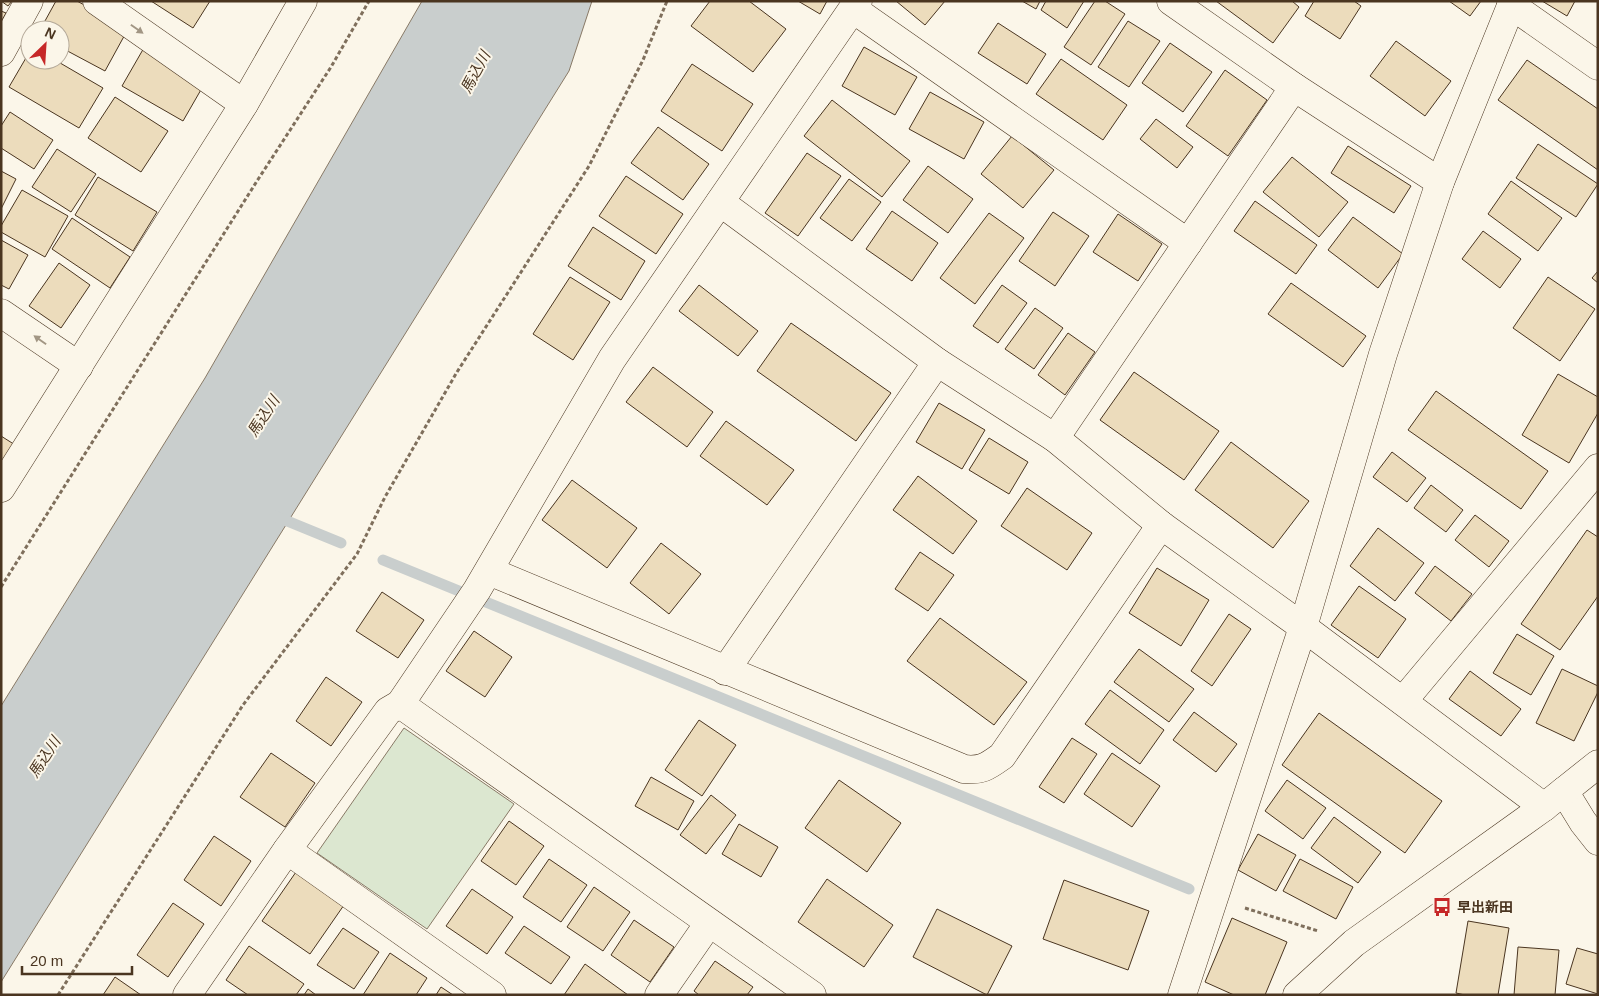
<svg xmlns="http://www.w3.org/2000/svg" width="1599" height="996" font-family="Helvetica,'Noto Sans JP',sans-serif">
<rect width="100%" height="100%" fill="#fbf6e9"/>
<path fill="#dce7d0" stroke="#887966" d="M404,728l110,76 -87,125 -110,-76z"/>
<path fill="#c9cecd" stroke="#887966" d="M422,1h170l-23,70 -568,911v-276l204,-328z"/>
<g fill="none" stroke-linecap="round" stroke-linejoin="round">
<g stroke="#c9cecd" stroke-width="11">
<path d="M275,516l66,27"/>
<path d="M383,560l806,329"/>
</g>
</g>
<g fill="#ecdcbc" stroke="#4a3520">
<path d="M1,1h11l-4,5z"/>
<path d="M56,1h21l51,28 -23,42 -45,-24v-17h-20z"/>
<path d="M151,1h59l-17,27z"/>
<path d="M710,1h39l37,28 -33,43 -62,-46z"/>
<path d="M798,1h29l-7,13z"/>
<path d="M896,1h49l-20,24z"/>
<path d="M1022,1h18l-4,8z"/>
<path d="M1046,1h38l-17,27 -26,-18z"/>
<path d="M1095,1h10l20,13 -34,51 -27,-18z"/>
<path d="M1216,1h76l7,6 -26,36z"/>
<path d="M1314,1h40l7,5 -21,33 -35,-23z"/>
<path d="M1449,1h32l-11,15z"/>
<path d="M1542,1h33l-8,15z"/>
<path d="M1,11l5,2 -5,9z"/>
<path d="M1128,21l32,20 -31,46 -31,-20z"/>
<path d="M998,23l48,31 -19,30 -49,-31z"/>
<path d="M1396,41l55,40 -26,35 -55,-40z"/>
<path d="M1170,43l42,29 -29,40 -41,-29z"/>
<path d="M145,46l61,35 -23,40 -61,-35z"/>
<path d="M864,47l53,30 -22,38 -53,-29z"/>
<path d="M30,51v9h25l48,28 -24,40 -70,-41z"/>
<path d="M1061,59l66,46 -24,35 -67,-46z"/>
<path d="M1527,60l71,49v61l-100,-70z"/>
<path d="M692,64l61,40 -31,47 -61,-40z"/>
<path d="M1225,70l42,30 -39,56 -42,-30z"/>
<path d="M930,92l54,30 -20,37 -55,-30z"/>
<path d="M115,97l53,34 -27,41 -53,-34z"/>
<path d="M832,100l78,61 -28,36 -78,-61z"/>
<path d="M10,112l43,28 -19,29 -33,-21v-22z"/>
<path d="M1156,119l37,28 -16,21 -37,-29z"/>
<path d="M658,127l51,37 -26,36 -52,-37z"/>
<path d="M1012,136l42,34 -31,38 -42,-34z"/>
<path d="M1538,144l60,40 -22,33 -60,-39z"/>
<path d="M1348,146l63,40 -17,27 -63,-40z"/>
<path d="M57,149l39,25 -25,38 -39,-25z"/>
<path d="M807,153l34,23 -43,60 -33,-23z"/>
<path d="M1292,157l56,45 -29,35 -56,-45z"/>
<path d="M928,166l45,33 -25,34 -45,-33z"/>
<path d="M1,171l15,8 -15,30z"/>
<path d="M626,176l57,38 -27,40 -57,-38z"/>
<path d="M98,177l59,35 -24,39 -58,-36z"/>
<path d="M849,179l32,23 -29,39 -32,-23z"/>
<path d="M1511,181l51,37 -24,33 -50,-37z"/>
<path d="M22,190l46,26 -23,41 -44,-25v-6z"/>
<path d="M1255,201l62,44 -21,29 -62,-43z"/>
<path d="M892,211l46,32 -26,38 -46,-32z"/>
<path d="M1053,212l36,24 -34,50 -36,-25z"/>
<path d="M989,213l35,25 -49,66 -35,-26z"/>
<path d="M1118,214l44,30 -24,37 -45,-29z"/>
<path d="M1353,217l50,37 -25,34 -50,-38z"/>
<path d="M72,218l58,39 -20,31 -58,-39z"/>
<path d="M593,227l52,34 -24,39 -53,-34z"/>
<path d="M1483,231l38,28 -21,29 -38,-29z"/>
<path d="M1,240l27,15 -19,34 -8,-4z"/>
<path d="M59,263l31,22 -29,43 -32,-22z"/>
<path d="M1598,271v12l-6,-5z"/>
<path d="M570,277l40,25 -37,58 -40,-26z"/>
<path d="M1548,277l47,32 -35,52 -47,-33z"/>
<path d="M1291,283l75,53 -23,31 -75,-53z"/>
<path d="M699,285l59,46 -20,25 -59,-45z"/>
<path d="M1002,285l25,18 -29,40 -25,-17z"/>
<path d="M1035,308l28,20 -29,41 -29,-20z"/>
<path d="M791,323l100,70 -35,48 -99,-70z"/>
<path d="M1068,333l27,19 -30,43 -27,-20z"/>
<path d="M653,367l60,45 -26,35 -61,-45z"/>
<path d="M1134,372l85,59 -35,49 -84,-60z"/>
<path d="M1558,374l40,23v16l-29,50 -47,-28z"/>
<path d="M1436,391l112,80 -27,38 -113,-79z"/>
<path d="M939,403l46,27 -23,39 -46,-27z"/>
<path d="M726,421l68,49 -27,35 -67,-49z"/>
<path d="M1,436l19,12 -19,31z"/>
<path d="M989,438l39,24 -19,32 -40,-24z"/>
<path d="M1231,442l78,59 -36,47 -78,-58z"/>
<path d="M1392,452l34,26 -19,24 -34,-25z"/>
<path d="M918,476l59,45 -24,33 -60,-44z"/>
<path d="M572,480l65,48 -30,40 -65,-48z"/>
<path d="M1431,485l32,25 -17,22 -32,-24z"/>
<path d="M1027,488l65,45 -25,37 -66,-44z"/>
<path d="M1475,515l34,26 -20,26 -34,-27z"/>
<path d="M1378,528l46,35 -29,38 -45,-35z"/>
<path d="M1587,530l11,7v59l-38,54 -39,-26z"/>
<path d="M661,543l40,31 -32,40 -39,-31z"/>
<path d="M920,552l34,23 -26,36 -33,-22z"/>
<path d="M1435,566l37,28 -21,27 -36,-28z"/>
<path d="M1157,568l52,32 -28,46 -52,-33z"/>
<path d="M1359,586l47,33 -28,39 -47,-33z"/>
<path d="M382,592l42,28 -26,38 -42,-27z"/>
<path d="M1229,614l22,15 -39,57 -21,-15z"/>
<path d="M940,618l87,64 -33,43 -87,-64z"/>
<path d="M474,631l38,26 -27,40 -39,-26z"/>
<path d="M1517,634l37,22 -23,39 -38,-22z"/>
<path d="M1139,649l55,40 -25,33 -55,-40z"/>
<path d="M1562,669l36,17v6l-24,49 -38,-18z"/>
<path d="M1470,671l51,38 -20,27 -52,-37z"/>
<path d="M326,677l36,25 -31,44 -35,-25z"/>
<path d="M1110,690l54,40 -24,34 -55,-40z"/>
<path d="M1194,712l43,32 -21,28 -43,-32z"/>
<path d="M1319,713l123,88 -37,52 -123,-88z"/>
<path d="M699,720l37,25 -34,51 -37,-26z"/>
<path d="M1072,738l25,16 -33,49 -25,-16z"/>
<path d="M271,753l44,30 -30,44 -45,-30z"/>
<path d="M1112,753l48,33 -28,41 -48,-33z"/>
<path d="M651,777l43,24 -16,29 -43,-24z"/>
<path d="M839,780l62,43 -34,49 -62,-44z"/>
<path d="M1287,780l39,28 -23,31 -38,-28z"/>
<path d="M711,795l25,20 -30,39 -26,-19z"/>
<path d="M1334,817l47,35 -23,31 -47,-35z"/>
<path d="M509,821l35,25 -28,39 -35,-24z"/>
<path d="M739,824l39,23 -17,30 -39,-23z"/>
<path d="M1258,834l38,21 -20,36 -38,-21z"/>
<path d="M214,836l37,25 -30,45 -37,-26z"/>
<path d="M549,859l38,26 -26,37 -38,-25z"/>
<path d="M1300,859l53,28 -17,32 -53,-28z"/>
<path d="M296,872l48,33 -34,49 -48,-33z"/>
<path d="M827,879l66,46 -29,42 -66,-45z"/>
<path d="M1064,880l85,31 -21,59 -85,-31z"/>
<path d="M594,887l36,25 -27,39 -36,-24z"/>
<path d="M472,889l41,28 -26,37 -41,-28z"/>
<path d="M173,903l31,21 -36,53 -31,-22z"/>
<path d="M937,909l75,37 -25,49 -74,-38z"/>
<path d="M1232,918l55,24 -22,53h-31l-29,-13z"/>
<path d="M634,920l40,27 -24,35 -39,-27z"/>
<path d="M1468,921l41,7 -11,67h-33l-9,-2z"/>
<path d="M524,926l46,31 -19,27 -46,-31z"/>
<path d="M343,928l36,24 -25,37 -37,-24z"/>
<path d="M249,946l55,38 -8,11h-48l-22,-15z"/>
<path d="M1518,947l41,3 -4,45h-41z"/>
<path d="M1577,948l21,6v40l-32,-10z"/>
<path d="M390,953l37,25 -11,17h-53z"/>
<path d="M715,961l38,26 -6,8h-48l-5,-4z"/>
<path d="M585,964l43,31h-64z"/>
<path d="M115,977l26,18h-38z"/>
<path d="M441,987l12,8h-17z"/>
<path d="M308,989l8,6h-12z"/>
</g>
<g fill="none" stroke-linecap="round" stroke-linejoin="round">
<g stroke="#4a3520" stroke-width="29">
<g id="minor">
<path d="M97,1l147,103"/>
<path d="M1171,1l123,86 146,95"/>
<path d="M1511,5l87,61"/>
<path d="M853,9l335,234"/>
<path d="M1,52l28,-51"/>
<path d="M720,202l217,160 118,76 106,87 142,102 241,180"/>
<path d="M1,313l78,53"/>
<path d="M1055,438l239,-351"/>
<path d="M1,488l243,-384 59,-103"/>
<path d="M489,571l475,198c18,2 24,-3 38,-13l159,-231"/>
<path d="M725,671l212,-309"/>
<path d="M1403,701l195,-233"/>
<path d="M400,704l412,291"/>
<path d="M1564,791l19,31 15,19"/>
<path d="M287,850l205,145"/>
<path d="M187,995l100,-145 101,-139 12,-7 77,-114 135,-231 246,-358"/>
<path d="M659,995l50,-72"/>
</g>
</g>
<g stroke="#4a3520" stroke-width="29">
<g id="tertiary">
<path d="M1182,995l121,-368 80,-273 57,-172 73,-181"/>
<path d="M1297,995l57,-52 190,-136 54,-43"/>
</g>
</g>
<g stroke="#7f6f5c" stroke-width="3" stroke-dasharray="4 2.5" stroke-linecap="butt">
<path d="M1,587l256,-406 74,-114 38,-66"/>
<path d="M1245,908l73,23"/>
<path d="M58,995l185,-290 114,-151 28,-57 72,-125 132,-206 54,-106 24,-59"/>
</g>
<use href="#minor" stroke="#fbf6e9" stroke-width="28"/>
<use href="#tertiary" stroke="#fbf6e9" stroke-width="28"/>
</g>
<defs><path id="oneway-solid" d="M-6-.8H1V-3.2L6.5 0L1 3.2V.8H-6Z" transform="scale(1.25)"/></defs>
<g fill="#a29684">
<use href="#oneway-solid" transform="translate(137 29) rotate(35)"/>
<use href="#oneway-solid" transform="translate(40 340) rotate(-145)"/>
</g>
<defs>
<g id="bus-bare" transform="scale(1.5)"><path d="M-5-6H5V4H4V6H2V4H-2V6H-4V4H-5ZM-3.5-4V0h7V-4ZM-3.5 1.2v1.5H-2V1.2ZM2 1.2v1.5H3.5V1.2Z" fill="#c62828" stroke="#fbf6e9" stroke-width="2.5" paint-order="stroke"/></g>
</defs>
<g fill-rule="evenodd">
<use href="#bus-bare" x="1442" y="907"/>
</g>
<g text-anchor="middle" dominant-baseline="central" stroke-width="4" stroke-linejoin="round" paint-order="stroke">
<g font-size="14" font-weight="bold" fill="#4a3520" stroke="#fbf6e9" text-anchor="start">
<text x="1457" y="907">早出新田</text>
</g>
<g font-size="15" font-style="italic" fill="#4a3520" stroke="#fbf6e9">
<text transform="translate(475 72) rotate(-62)">馬込川</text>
<text transform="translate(263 416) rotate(-57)">馬込川</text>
<text transform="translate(44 757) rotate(-57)">馬込川</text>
</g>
</g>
<rect width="1599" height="996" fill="none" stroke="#4a3520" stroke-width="5"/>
<g transform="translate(45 45) rotate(25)"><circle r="24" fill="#fbf6e9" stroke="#b4a999"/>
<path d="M0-4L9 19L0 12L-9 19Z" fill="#c62828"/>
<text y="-8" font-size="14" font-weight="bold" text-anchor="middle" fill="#4a3520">N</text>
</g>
<path d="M22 966v8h110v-8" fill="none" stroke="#4a3520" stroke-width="2.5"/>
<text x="30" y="966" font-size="15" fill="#4a3520" stroke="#fbf6e9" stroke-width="4" paint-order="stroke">20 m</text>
</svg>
